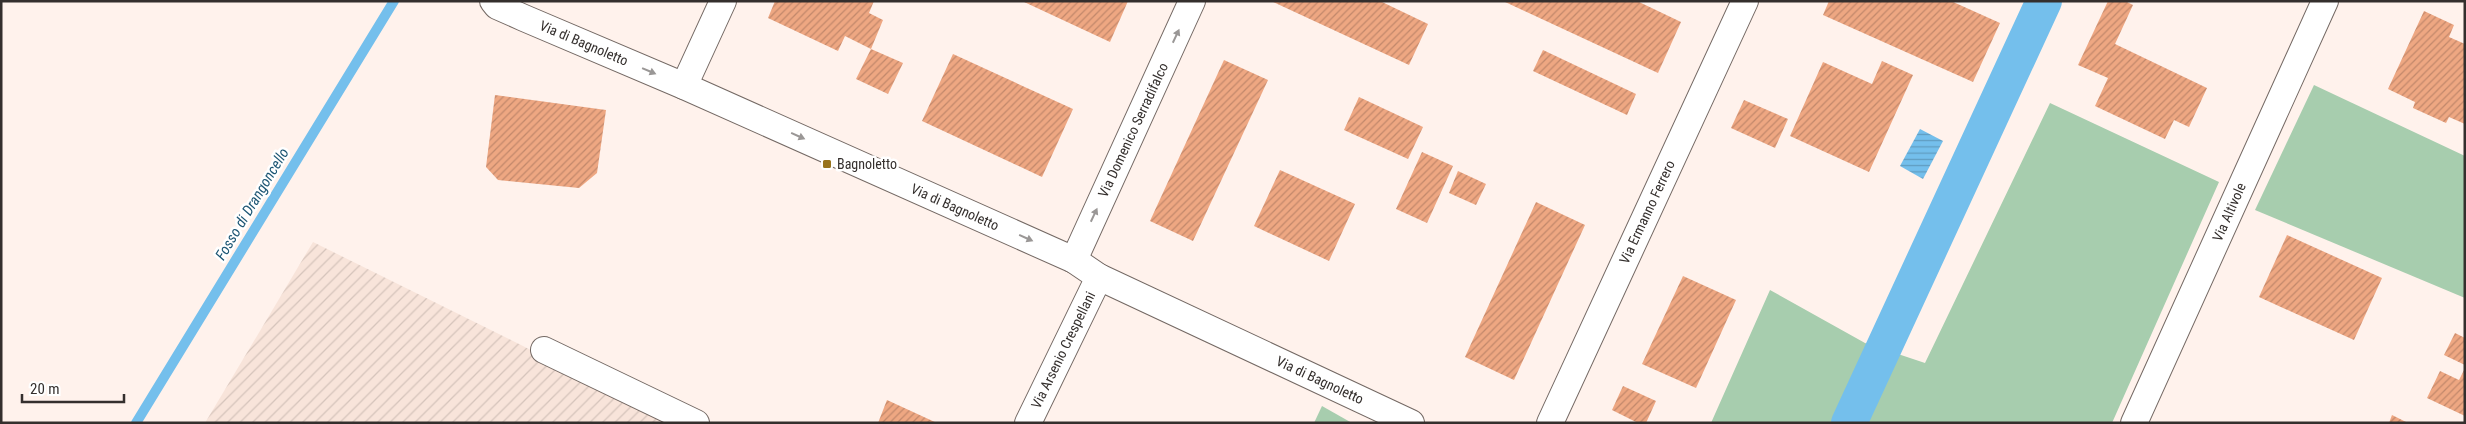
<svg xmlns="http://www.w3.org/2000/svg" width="2466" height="424" font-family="'Roboto Condensed',sans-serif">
<defs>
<pattern id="industrial-furrows" width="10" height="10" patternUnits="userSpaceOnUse" patternTransform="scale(1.25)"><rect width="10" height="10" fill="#f8e4da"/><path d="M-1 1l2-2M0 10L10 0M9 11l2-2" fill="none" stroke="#d5c4bb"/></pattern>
<pattern id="water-rules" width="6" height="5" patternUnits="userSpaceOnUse" patternTransform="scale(1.25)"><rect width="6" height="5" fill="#74bfec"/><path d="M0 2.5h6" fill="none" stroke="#609cc0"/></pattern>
<pattern id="building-hatch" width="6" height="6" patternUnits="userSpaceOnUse" patternTransform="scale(1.25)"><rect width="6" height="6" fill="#eea782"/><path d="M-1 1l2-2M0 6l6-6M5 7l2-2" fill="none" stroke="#c2886b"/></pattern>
</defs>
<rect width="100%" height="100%" fill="#fff2ec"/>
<path fill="url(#industrial-furrows)" d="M313,242l208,103 150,78h-466z"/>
<g fill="#a7cdae">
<path d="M2314,85l151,71v142l-210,-88z"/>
<path d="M2050,103l169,79 -107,241h-401l59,-133 95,53 60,20z"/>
<path d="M1322,406l30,17h-38z"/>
</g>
<path fill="url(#water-rules)" d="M1920,129l23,12 -20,38 -23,-13z"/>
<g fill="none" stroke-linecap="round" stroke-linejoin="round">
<path stroke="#74bfec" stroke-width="10" d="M136,423l258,-422"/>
<path stroke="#74bfec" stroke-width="36" d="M1849,423l195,-422"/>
</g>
<g fill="url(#building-hatch)">
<path d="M775,1h99l-5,12 14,7 -12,29 -26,-13 -7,15 -70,-33z"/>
<path d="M1022,1h106l-18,41z"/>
<path d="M1271,1h109l48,23 -19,41z"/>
<path d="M1503,1h134l44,21 -23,51z"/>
<path d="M1829,1h122l49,22 -27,59 -150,-67z"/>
<path d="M2108,1h17l8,4 -18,39 92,44 -18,39 -15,-7 -9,19 -70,-33 13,-28 -30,-13z"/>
<path d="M2424,11l30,14 -5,12 16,7v80l-16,-7 -3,6 -33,-15 2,-6 -27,-13z"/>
<path d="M871,49l32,14 -15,31 -32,-15z"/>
<path d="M1543,50l93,44 -9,21 -94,-44z"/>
<path d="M953,54l120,55 -31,68 -120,-56z"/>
<path d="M1224,60l44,20 -75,161 -43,-20z"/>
<path d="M1882,61l31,14 -44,97 -79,-36 33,-74 49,22z"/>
<path d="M495,95l111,15 -9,63 -18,15 -81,-8 -12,-13z"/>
<path d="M1359,97l64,30 -15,32 -64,-29z"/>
<path d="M1744,100l44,19 -13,29 -44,-20z"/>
<path d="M1422,152l31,14 -26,57 -31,-14z"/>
<path d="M1280,170l75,34 -26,57 -75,-35z"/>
<path d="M1458,171l28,13 -10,21 -27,-12z"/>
<path d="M1536,202l49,23 -71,155 -49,-23z"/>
<path d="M2287,235l95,43 -28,62 -95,-43z"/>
<path d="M1683,276l53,24 -40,88 -54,-24z"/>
<path d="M2455,333l10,5v27l-21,-10z"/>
<path d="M2465,368v48l-38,-18 13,-27 19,9z"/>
<path d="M1623,386l33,15 -10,22h-8l-26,-13z"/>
<path d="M887,400l50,23h-59z"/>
<path d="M2392,415l16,8h-19z"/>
</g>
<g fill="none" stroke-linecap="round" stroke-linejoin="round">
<g stroke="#746964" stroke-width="28">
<g id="minor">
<path d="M493,1l4,5 27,12 160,68 390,174 25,17 312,146"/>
<path d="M684,86l39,-85"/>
<path d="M1074,260l118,-259"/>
<path d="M544,350l152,73"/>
<path d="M1028,423l71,-146"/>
<path d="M1550,423l195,-422"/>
<path d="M2134,423l191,-422"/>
</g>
</g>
<use href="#minor" stroke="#fff" stroke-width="26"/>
</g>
<defs><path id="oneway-solid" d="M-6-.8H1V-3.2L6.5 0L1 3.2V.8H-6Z" transform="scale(1.25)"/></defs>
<g fill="#9a9796">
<use href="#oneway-solid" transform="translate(1176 36) rotate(-65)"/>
<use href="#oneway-solid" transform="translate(649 71) rotate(23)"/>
<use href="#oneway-solid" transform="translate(798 136) rotate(24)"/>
<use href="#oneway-solid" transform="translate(1094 215) rotate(-65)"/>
<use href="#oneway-solid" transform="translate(1026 238) rotate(24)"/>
</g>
<rect fill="#98741e" stroke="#fff" stroke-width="2" x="822" y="159" width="10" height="10" rx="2.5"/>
<g text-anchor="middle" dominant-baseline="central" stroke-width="5" stroke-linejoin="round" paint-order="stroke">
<g font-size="14" fill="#342f2d" stroke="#fff">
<text transform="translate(584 43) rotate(23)">Via di Bagnoletto</text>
<text transform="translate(1133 130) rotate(-65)">Via Domenico Serradifalco</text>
<text transform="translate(955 207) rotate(24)">Via di Bagnoletto</text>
<text transform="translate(1647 212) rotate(-65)">Via Ermanno Ferrero</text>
<text transform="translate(2229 212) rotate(-66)">Via Altivole</text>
<text transform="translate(1063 350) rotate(-64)">Via Arsenio Crespellani</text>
<text transform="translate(1320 380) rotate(25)">Via di Bagnoletto</text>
</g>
<g font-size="14" fill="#342f2d" stroke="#fff" text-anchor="start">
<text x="837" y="164">Bagnoletto</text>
</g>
<g font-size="15" font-style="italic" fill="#1c5573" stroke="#fff">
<text transform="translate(252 204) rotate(-59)">Fosso di Drangoncello</text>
</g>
</g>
<rect width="2466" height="424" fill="none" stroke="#342f2d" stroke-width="5"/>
<path d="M22 394v8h102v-8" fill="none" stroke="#342f2d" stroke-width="2.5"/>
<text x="30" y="394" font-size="15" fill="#342f2d" stroke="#ffffff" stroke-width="4" paint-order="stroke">20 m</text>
</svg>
